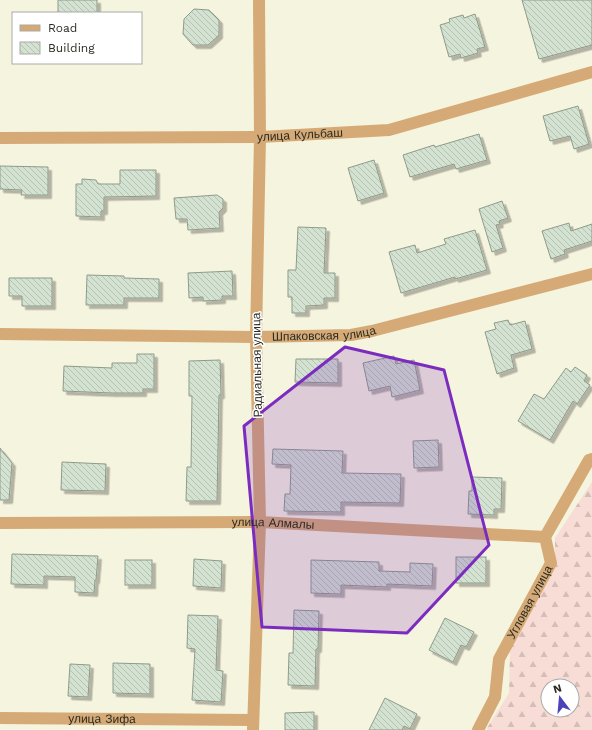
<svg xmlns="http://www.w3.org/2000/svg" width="592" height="730" font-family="'Work Sans',sans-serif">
<defs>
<pattern id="forest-firs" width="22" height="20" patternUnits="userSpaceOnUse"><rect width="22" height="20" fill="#f7ddd5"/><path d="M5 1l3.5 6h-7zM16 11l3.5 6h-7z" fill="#d4beb7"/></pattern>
<pattern id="building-back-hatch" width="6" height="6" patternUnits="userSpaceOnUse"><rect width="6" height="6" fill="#d3e2d1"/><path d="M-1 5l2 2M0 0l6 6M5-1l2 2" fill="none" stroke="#b5c2b3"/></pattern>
<filter id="shadow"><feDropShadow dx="3.5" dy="3.5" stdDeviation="0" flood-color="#0004"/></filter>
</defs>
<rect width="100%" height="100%" fill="#f5f4de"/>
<path fill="url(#forest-firs)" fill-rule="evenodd" d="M592,482v248h-104l-1,-2 22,-35 1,-47 45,-81v-27zM548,686h24v24h-24z"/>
<g fill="url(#building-back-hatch)" stroke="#8d9b8b" filter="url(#shadow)">
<rect x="58" y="0" width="39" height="13"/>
<path d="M522,0h70v45l-53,14z"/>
<path d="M194,9l15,1 10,10v15l-11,10h-15l-10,-11 1,-15z"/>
<path d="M475,14l10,33 -8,2 1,4 -17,5 -1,-4 -11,3 -9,-32 10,-3 -1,-3 14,-4 1,3z"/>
<path d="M578,106l11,38 -15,5 -4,-13 -20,5 -7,-25z"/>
<path d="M479,134l8,26 -31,9 -2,-5 -44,13 -7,-22 31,-10 1,2z"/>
<path d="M374,160l10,33 -26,8 -10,-33z"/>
<path d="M0,166l48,1v28h-27l1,-5 -22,-1z"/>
<path d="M120,170h36v26l-52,1v14h-3v6l-25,-1v-32h6v-5l14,1 2,4h22z"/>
<path d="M217,195l6,4v9l-4,4 1,16 -32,2 -1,-11h-11l-2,-21z"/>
<path d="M502,201l6,17 -9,3 1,3 -4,1 7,23 -11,4 -13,-43z"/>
<path d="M569,223l2,8 21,-7v17l-28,9 1,4 -14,5 -9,-28z"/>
<path d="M298,227l28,1 -2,45h11v25h-11v7l-18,1v7h-14v-16h-4v-27h8z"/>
<path d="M475,230l12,40 -32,9v-2l-54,16 -12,-41 26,-7 2,8 29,-9 -2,-5z"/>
<path d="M232,271l1,25h-11v4l-19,1v-4l-14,1 -1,-25z"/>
<path d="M87,275l37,1v2l35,1v19h-35v7h-38z"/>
<path d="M9,278h43v28h-30v-10h-13z"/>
<path d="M508,320l2,5 15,-4 7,28 -21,6 3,13 -17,6 -12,-42 11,-3 -2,-6z"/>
<path d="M137,354h17v35h-11v4h-31l-49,-2 1,-25 48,2v-5h25z"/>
<path d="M394,356l2,8 18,-4 6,30 -28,7 -2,-11 -21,5 -6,-28z"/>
<path d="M296,359h42v24l-43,-1z"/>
<path d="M220,360l1,35h-2l-2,106h-31l1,-34h4l1,-71h-3v-35z"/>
<path d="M575,367l12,8 -3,6 6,4 -13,19 -4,-3 -23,39 -32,-19 16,-27 10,5 22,-31 5,4z"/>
<path d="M438,440l1,27 -25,1 -1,-27z"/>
<path d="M0,448l12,15 -3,37h-9z"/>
<path d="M273,449l70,2 -1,22 59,1 -1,29 -59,-1v10l-57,-1 1,-17h5l1,-29 -19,-1z"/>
<path d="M62,462l44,2 -1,27 -44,-1z"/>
<path d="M472,477l30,1 -1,31h-7v6l-26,-1 1,-23h3z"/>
<path d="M12,554l86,2 -2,24h-1l-1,13 -19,-1v-15l-31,-1v9l-33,-1z"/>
<rect x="456" y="557" width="30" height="26"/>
<path d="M194,559l28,2 -1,27 -28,-2z"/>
<rect x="125" y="560" width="27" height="25"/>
<path d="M311,560l68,2v9l31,1v-9l23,1 -1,22 -45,-2v3l-46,-2v9l-30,-1z"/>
<path d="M294,610l25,1 -1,38h-2l-1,37 -27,-1 1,-32h4z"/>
<path d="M188,615l30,1 -2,54 7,1 -2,31 -29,-2 3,-51 -8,-1z"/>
<path d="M445,618l29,14 -8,15 -5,-2 -8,17 -24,-12z"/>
<path d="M113,663l37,1v30l-37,-1z"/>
<path d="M70,664l20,1 -2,32 -20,-1z"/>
<path d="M385,698l32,16 -7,15 -6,-3 -2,4h-33z"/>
<path d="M314,712v18h-29v-17z"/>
</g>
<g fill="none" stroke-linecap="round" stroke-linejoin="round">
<g stroke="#d5aa76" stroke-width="12">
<path id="s1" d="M0,138l260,-1 129,-7 203,-58"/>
<path id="s2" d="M0,334l256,3 95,-2 21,-4 220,-57"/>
<path id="s3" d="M0,523l260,-1 285,15"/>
<path id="s4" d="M0,718l253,2"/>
<path d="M253,730l7,-208 -4,-185 4,-200 -1,-137"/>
<path id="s5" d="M478,730l17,-33 4,-38 52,-96 -6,-26 44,-77 3,-1"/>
</g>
</g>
<path fill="#7b2cbf" fill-opacity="0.2" stroke="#7b2cbf" stroke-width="3" stroke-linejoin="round" d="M345,347l99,23 45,175 -82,88 -145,-6 -18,-201z"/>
<g text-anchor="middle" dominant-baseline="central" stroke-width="3" stroke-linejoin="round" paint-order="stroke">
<g font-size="12" fill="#2b2b23" stroke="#fff">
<text stroke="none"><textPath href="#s1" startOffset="300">улица Кульбаш</textPath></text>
<text stroke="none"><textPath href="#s2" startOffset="324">Шпаковская улица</textPath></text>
<text transform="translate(257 365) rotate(-91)">Радиальная улица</text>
<text stroke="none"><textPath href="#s3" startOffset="273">улица Алмалы</textPath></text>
<text stroke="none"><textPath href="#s5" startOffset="140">Угловая улица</textPath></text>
<text stroke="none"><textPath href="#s4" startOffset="102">улица Зифа</textPath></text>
</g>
</g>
<rect x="12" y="12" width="130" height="52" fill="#ffffff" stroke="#aaaaa7"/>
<rect x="20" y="25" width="20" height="6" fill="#d5aa76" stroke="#aaaaa7"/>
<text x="48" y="32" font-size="12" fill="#2b2b23">Road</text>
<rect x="20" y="42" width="20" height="12" fill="url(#building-back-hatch)" stroke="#aaaaa7"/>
<text x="48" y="52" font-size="12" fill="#2b2b23">Building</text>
<g transform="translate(560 698) rotate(344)"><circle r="19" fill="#ffffff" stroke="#aaaaa7"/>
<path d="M0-3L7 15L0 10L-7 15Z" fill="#4a43b9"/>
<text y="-6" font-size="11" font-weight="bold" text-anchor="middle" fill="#2b2b23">N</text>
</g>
</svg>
